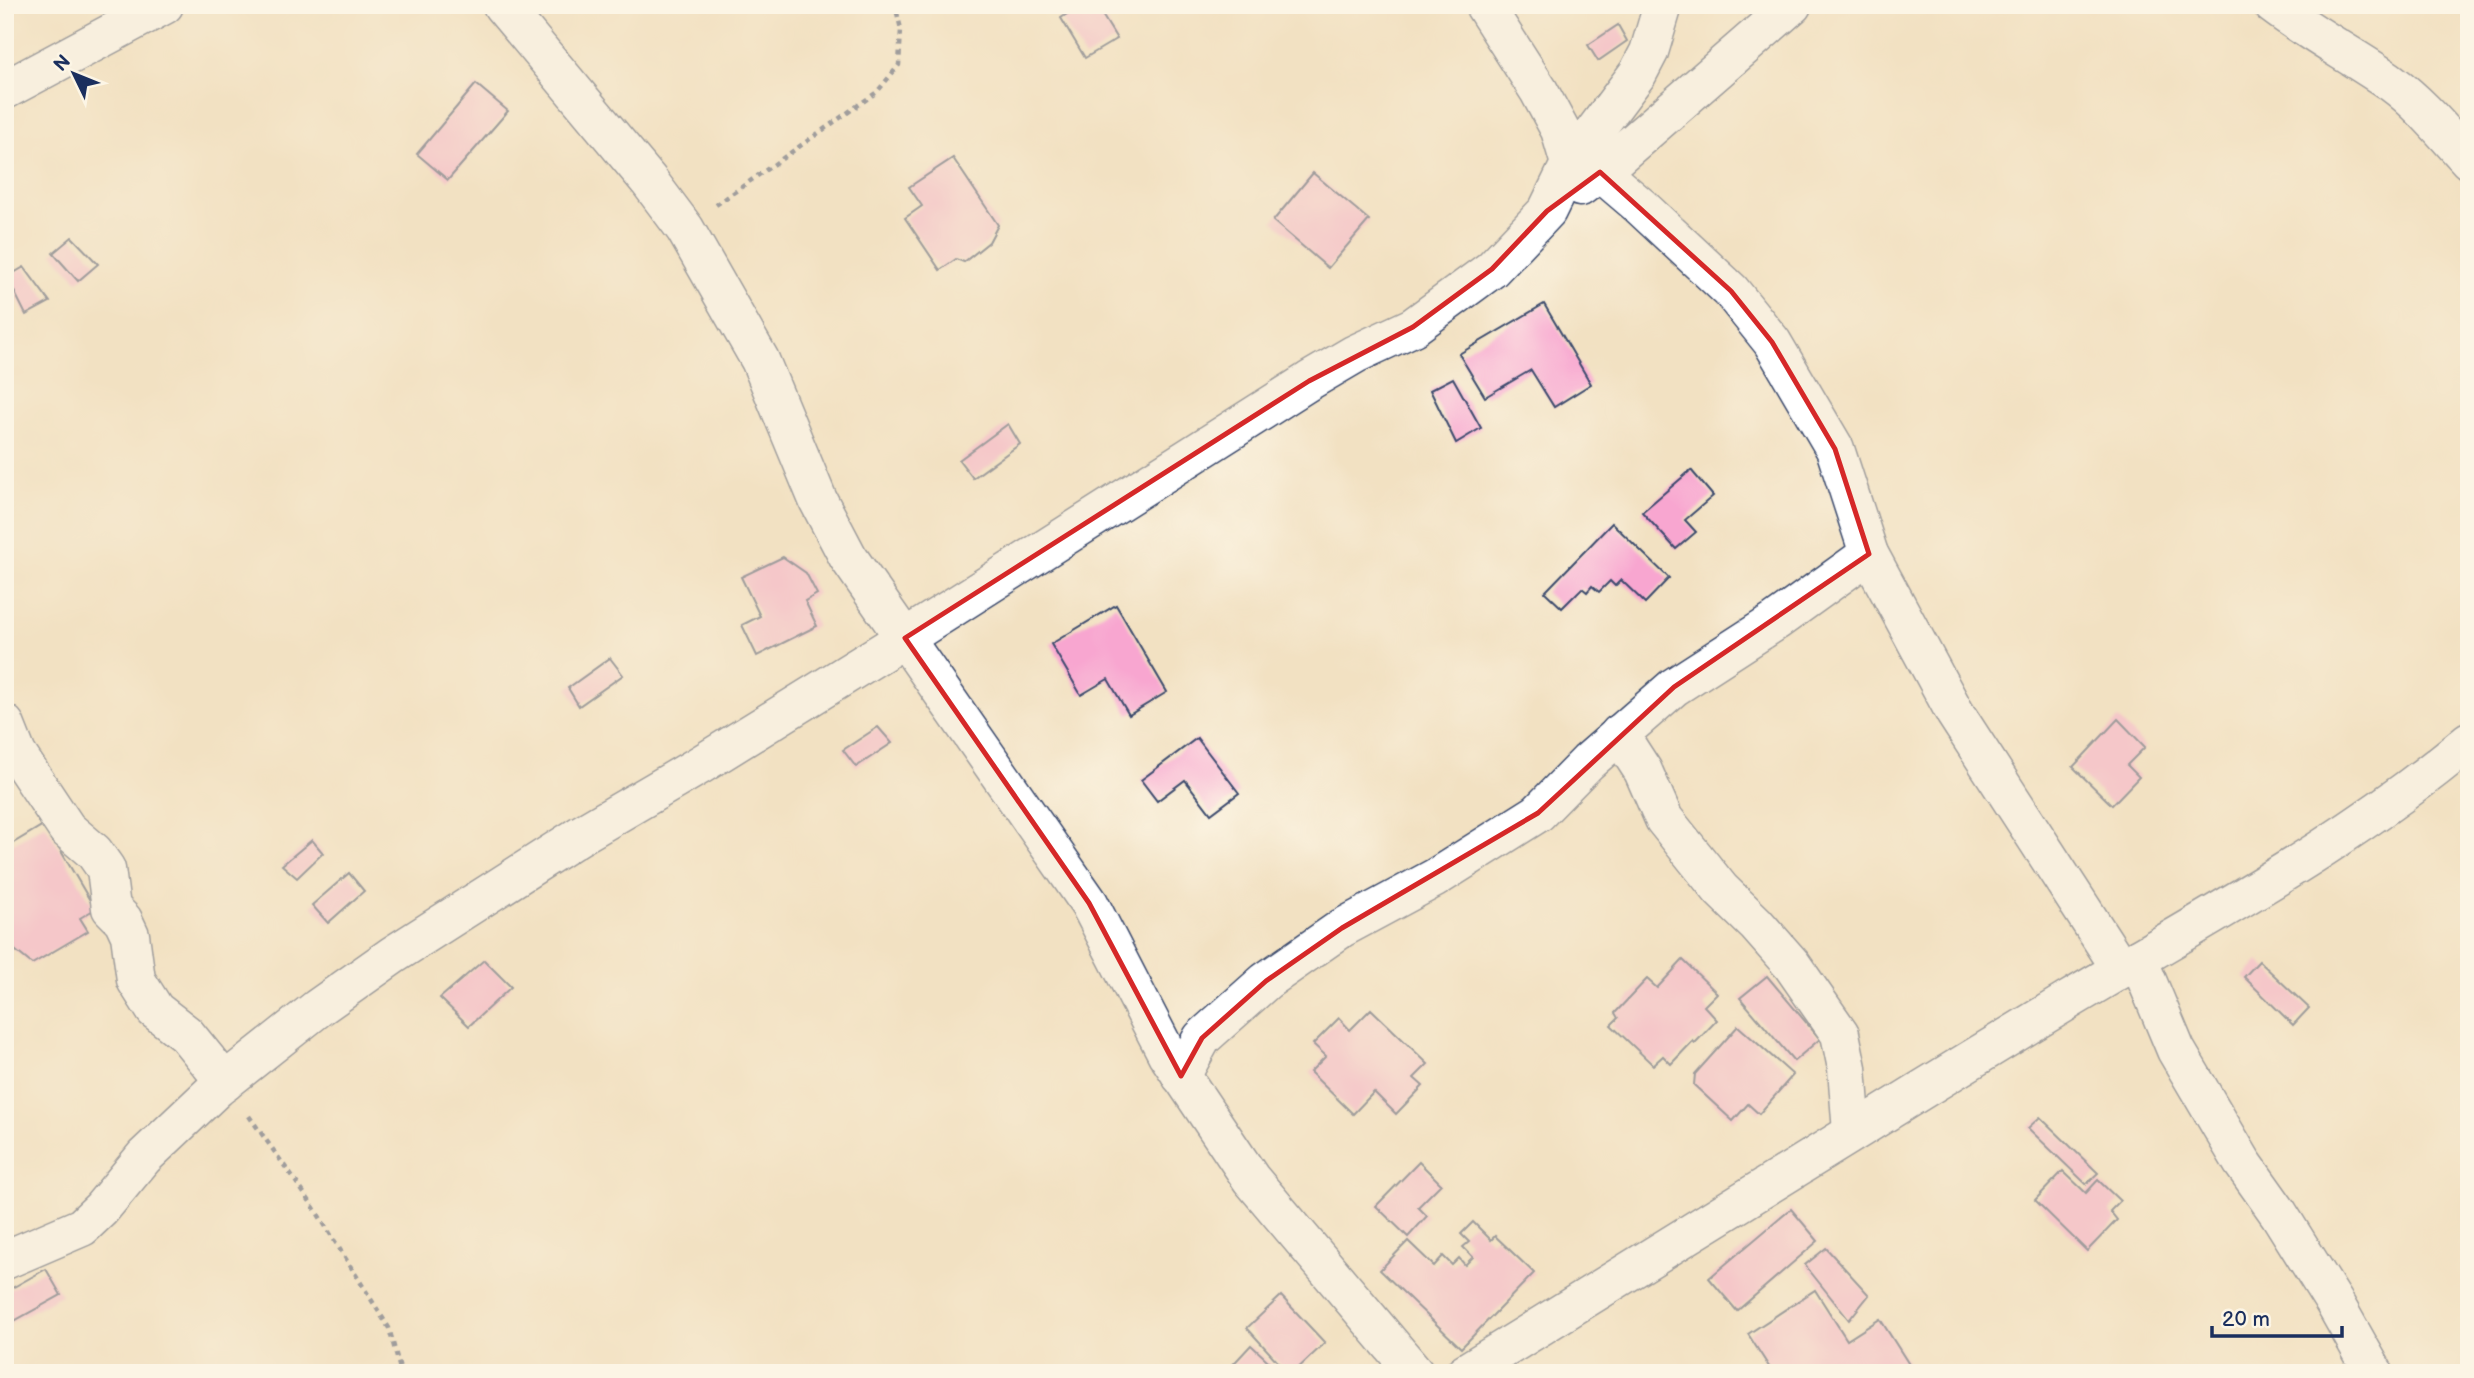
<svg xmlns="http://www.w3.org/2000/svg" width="2474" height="1378" font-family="'Balsamiq Sans',sans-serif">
<rect width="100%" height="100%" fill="#fcf5e5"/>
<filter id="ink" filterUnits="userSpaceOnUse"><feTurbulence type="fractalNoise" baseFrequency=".0143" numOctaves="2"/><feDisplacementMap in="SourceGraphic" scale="14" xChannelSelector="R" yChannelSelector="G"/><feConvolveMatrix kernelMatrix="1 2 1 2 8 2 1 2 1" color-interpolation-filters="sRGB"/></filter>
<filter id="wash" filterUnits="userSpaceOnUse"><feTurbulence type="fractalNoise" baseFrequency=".00686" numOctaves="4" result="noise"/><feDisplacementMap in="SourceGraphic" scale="28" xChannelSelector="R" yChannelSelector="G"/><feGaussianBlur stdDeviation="1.57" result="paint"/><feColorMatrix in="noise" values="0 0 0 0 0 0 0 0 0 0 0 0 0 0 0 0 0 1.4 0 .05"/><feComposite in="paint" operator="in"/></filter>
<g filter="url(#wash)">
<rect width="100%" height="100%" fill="#f2e1c2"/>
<g id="blocks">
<g fill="#f8a6d0">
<path d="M1081,5h15l21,34 -32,19 -24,-40z"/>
<path d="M1618,25l9,16 -29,20 -10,-16z"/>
<path d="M476,84l32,27 -60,69 -31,-26z"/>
<path d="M953,158l45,67 -9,17 -25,20 -8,-3 -16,11 -35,-52 17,-12 -13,-19z"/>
<path d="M1313,173l56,47 -41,48 -55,-47z"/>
<path d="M72,237l26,27 -20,17 -25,-28z"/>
<path d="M24,267l26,35 -24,13 -19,-38z"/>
<path d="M1544,304l47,80 -37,23 -23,-37 -46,27 -26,-43z"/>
<path d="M1453,378l28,50 -25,15 -26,-53z"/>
<path d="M1008,424l12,20 -47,34 -14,-18z"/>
<path d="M1691,470l22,26 -28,24 11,12 -20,17 -34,-37z"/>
<path d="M1612,523l57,55 -24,25 -24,-23 -6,6 -5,-5 -11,11 -7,-6 -5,6 -5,-4 -20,20 -17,-16z"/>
<path d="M783,557l23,16 11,21 -12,7 12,25 -60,30 -15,-31 18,-9 -19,-39z"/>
<path d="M1116,605l51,87 -38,23 -21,-36 -27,16 -30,-51z"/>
<path d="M610,658l13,17 -44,31 -11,-18z"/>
<path d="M2118,719l27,28 -18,18 12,12 -27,28 -39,-38z"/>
<path d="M878,727l14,16 -36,24 -13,-17z"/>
<path d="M1197,738l42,55 -28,21 -26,-34 -28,21 -16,-21z"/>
<path d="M45,824l50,85 -15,9 8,13 -56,33 -27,-22v-94z"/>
<path d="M312,840l11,13 -26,25 -15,-13z"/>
<path d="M349,873l15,18 -36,32 -16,-18z"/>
<path d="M484,960l27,27 -42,39 -29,-28z"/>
<path d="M1683,960l34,33 -13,13 13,14 -22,23 -2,-2 -22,23 -8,-8 -10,9 -42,-40 7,-7 -3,-5 32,-34 10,9z"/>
<path d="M2259,961l50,47 -16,17 -49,-48z"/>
<path d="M1767,976l53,63 -26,22 -54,-63z"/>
<path d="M1371,1009l57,55 -14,14 9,8 -27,28 -22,-22 -21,22 -43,-42 16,-16 -13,-12 26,-26 11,12z"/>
<path d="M1738,1026l55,49 -34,39 -11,-10 -15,17 -39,-36 1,-11z"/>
<path d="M2040,1117l58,56 -12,11 -58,-56z"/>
<path d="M1419,1162l22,22 -23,23 9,9 -19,21 -32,-31z"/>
<path d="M2063,1171l23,22 12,-13 22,21 -10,10 7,9 -30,31 -52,-51z"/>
<path d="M1791,1209l27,32 -81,70 -28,-33z"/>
<path d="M1473,1222l18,18 4,-4 39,37 -73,75 -81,-78 28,-29 26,25 9,-10 9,9 7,-7 6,7 8,-8 -10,-10 6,-5 -8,-8z"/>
<path d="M1826,1248l43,47 -20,25 -44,-55z"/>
<path d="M46,1269l15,26 -56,31v-34z"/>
<path d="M1815,1290l32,50 33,-21 30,47 -10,7h-127l-25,-39z"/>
<path d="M1281,1296l44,47 -32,30h-5l-41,-45z"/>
<path d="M1251,1345l30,28h-56z"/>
</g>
</g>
</g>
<g filter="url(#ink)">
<use href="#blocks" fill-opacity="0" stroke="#3b4a6d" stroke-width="2"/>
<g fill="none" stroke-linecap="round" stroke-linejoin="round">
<g stroke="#3b4a6d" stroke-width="41">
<g id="minor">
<path d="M502,5l147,176 36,48 75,131 58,140 30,57 241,346 78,151 84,125 164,194"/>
<path d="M2273,5c38,29 80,51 119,78 29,21 53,51 77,77"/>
<path d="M5,90l159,-85"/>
<path d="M1570,164l68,-91 11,-21 14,-47"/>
<path d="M1600,172l40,34 91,85 41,51 63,107 34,105 86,159 166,256"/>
<path d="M1580,187l20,-15 192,-167"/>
<path d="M5,724l12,30 50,75 27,23 12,17 5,39 12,12 7,15 6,45 19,30 31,24 39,48"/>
<path d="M1619,734l24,37 21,48 57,71 35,34 36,41 48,69 7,34 5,64"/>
<path d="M2138,959l38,91 66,112 37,52 55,88 40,71"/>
<path d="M1181,1076l21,-38 64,-57 76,-53 93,-50 103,-65 50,-51 86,-75 102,-66 93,-67"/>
<path d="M5,1260l77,-33 19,-18 43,-52 73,-69 101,-80 75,-53 186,-119 121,-71 205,-127 404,-257 46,-27 58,-27 79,-58 55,-58 23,-47 -10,-34 -21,-39 -55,-86"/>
<path d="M1465,1373c201,-126 402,-250 604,-373 136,-82 278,-156 400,-259"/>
</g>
</g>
<g stroke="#3b4a6d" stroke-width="4.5" stroke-dasharray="5 5" stroke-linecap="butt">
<path d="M716,205l161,-113 22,-27 2,-36 -6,-24"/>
<path d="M249,1116l62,87 78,125 12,45"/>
</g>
<use href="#minor" stroke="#fff" stroke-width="38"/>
</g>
</g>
<path d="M0 0H2474V1378H0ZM1600,172l131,119 41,51 63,107 34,105 -195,133 -136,126 -196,115 -76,53 -64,57 -21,38 -92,-173 -184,-265 404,-257 104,-54 79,-58 55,-58z" fill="#f2e1c2" fill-opacity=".55" fill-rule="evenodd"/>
<path fill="none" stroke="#d62828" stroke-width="5" stroke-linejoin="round" d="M1600,172l131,119 41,51 63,107 34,105 -195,133 -136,126 -196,115 -76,53 -64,57 -21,38 -92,-173 -184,-265 404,-257 104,-54 79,-58 55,-58z"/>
<rect width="2474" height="1378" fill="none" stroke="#fcf5e5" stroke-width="28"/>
<g transform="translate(74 74) rotate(313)" stroke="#fcf5e5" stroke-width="5" paint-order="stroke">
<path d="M0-5L12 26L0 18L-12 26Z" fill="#1b2f5e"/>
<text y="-10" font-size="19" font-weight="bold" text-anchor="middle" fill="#1b2f5e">N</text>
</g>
<path d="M2212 1326v10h130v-10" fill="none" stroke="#1b2f5e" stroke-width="3.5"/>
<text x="2222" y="1326" font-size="21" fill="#1b2f5e" stroke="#fcf5e5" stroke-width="5" paint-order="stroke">20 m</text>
</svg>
